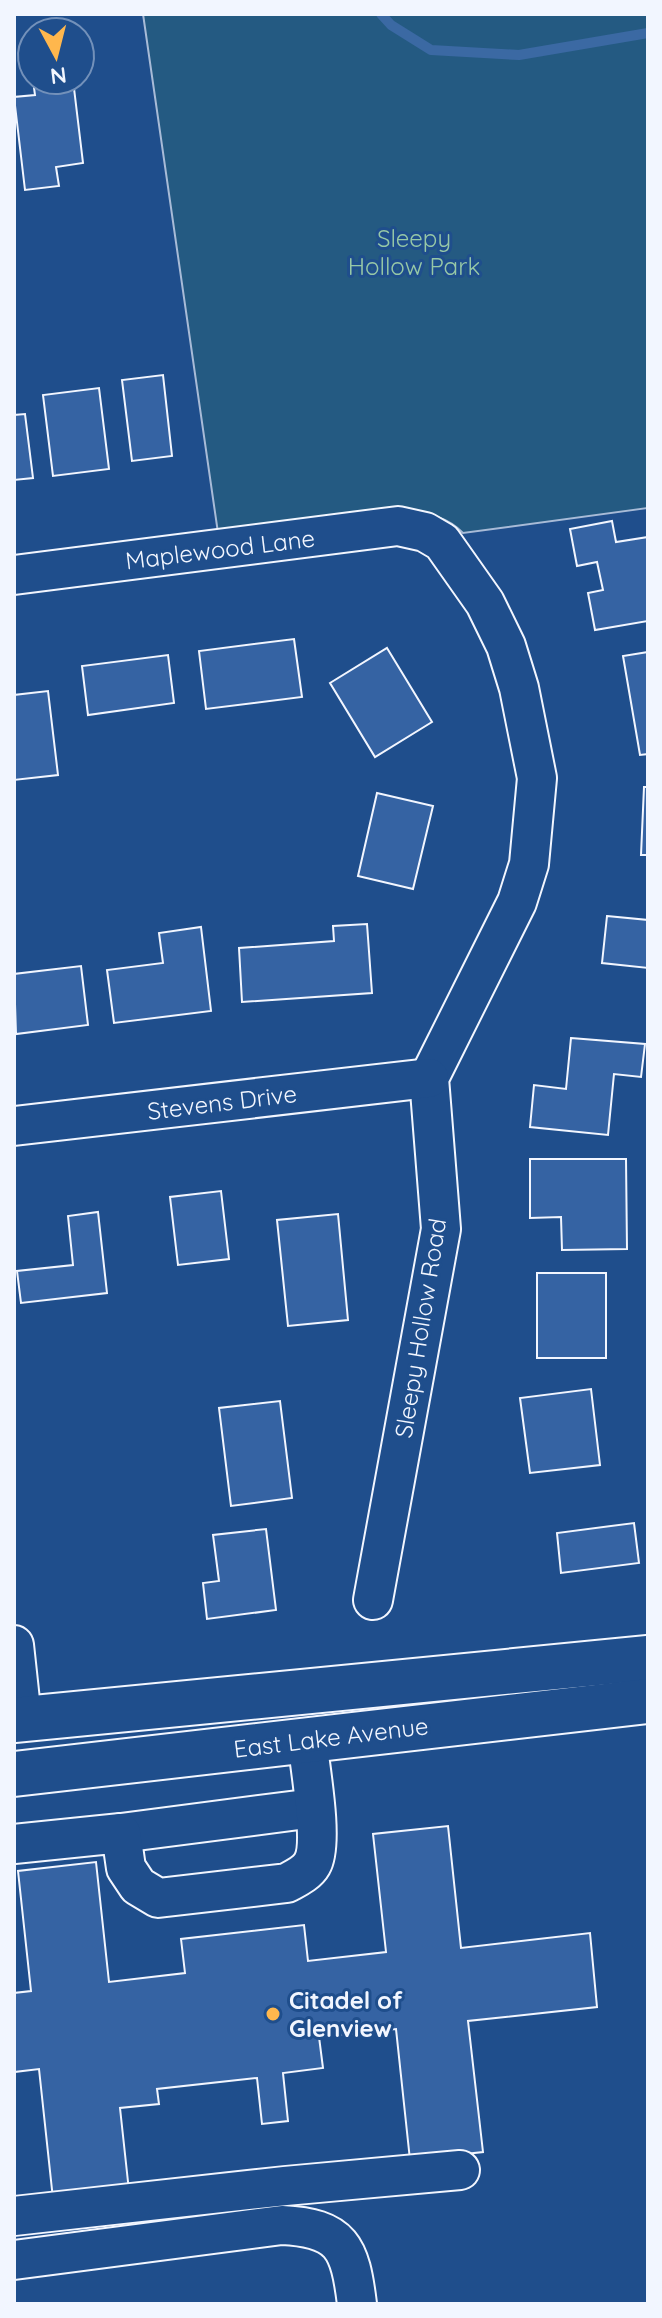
<svg xmlns="http://www.w3.org/2000/svg" width="662" height="2318" font-family="Quicksand,sans-serif">
<rect width="100%" height="100%" fill="#1f4e8c"/>
<path fill="#245a82" stroke="#a8bbd7" stroke-width="2" d="M143,14h505v494l-185,25c-16,-16 -32,-19 -55,-21l-190,21z"/>
<g fill="none" stroke-linecap="round" stroke-linejoin="round">
<path stroke="#3b69a3" stroke-width="10" d="M381,14l10,11 40,25 88,5 129,-22"/>
</g>
<g fill="#3563a3" stroke="#f2f6ff" stroke-width="2">
<path d="M33,80h40l10,83 -27,4 3,19 -34,4 -11,-93 21,-2z"/>
<path d="M163,375l9,81 -40,5 -10,-81z"/>
<path d="M99,388l10,81 -56,7 -10,-81z"/>
<path d="M25,414l8,64 -19,2v-65z"/>
<path d="M612,521l4,21 32,-5v84l-53,9 -7,-37 15,-3 -6,-28 -20,4 -7,-37z"/>
<path d="M294,639l8,58 -96,12 -7,-58z"/>
<path d="M387,648l45,74 -57,35 -45,-74z"/>
<path d="M648,652v102l-8,1 -17,-99z"/>
<path d="M168,655l6,48 -86,12 -6,-49z"/>
<path d="M48,691l10,84 -44,5v-85z"/>
<path d="M644,787h4v68h-7z"/>
<path d="M377,793l56,13 -20,83 -55,-13z"/>
<path d="M607,916l41,4v48l-46,-5z"/>
<path d="M367,924l5,69 -130,9 -3,-54 95,-7 -1,-15z"/>
<path d="M201,927l10,84 -97,12 -7,-53 56,-7 -4,-30z"/>
<path d="M81,966l7,59 -72,9 -2,-60z"/>
<path d="M571,1038l74,6 -4,33 -27,-3 -6,61 -78,-8 4,-42 32,4z"/>
<path d="M530,1159h96l1,90 -65,1 -1,-33 -31,1z"/>
<path d="M221,1191l8,68 -51,6 -8,-68z"/>
<path d="M98,1212l9,81 -86,10 -4,-32 56,-6 -5,-49z"/>
<path d="M338,1214l10,106 -60,6 -11,-106z"/>
<rect x="537" y="1273" width="69" height="85"/>
<path d="M591,1389l9,76 -70,8 -10,-75z"/>
<path d="M280,1401l12,97 -61,8 -12,-98z"/>
<path d="M634,1523l5,40 -78,10 -4,-40z"/>
<path d="M266,1529l10,81 -69,9 -4,-36 16,-2 -6,-46z"/>
<path d="M448,1826l13,122 129,-15 7,74 -129,14 15,131 -73,8 -14,-131 -77,8 4,31 -40,5 5,48 -26,3 -5,-46 -100,11 2,15 -39,4 9,83 -76,8 -14,-130 -25,3v-79l17,-2 -13,-120 78,-9 13,120 76,-9 -4,-34 123,-14 4,36 78,-9 -13,-118z"/>
</g>
<g fill="none" stroke-linecap="round" stroke-linejoin="round">
<g stroke="#f2f6ff" stroke-width="42">
<g id="minor">
<path d="M14,575l384,-49 27,6 17,10 43,61 21,43 13,42 18,90 -8,86 -12,38 -88,176 12,151 -68,371"/>
<path d="M14,1126l415,-48"/>
<path d="M14,1645l8,74"/>
<path d="M121,1833l193,-25"/>
<path d="M14,1844l107,-11 5,35 12,18 20,12 129,-15c9,-5 20,-10 25,-19 12,-20 -2,-97 -5,-124"/>
<path d="M14,2216l271,-30 175,-16"/>
<path d="M14,2260l268,-35c60,3 68,22 75,79"/>
</g>
</g>
<g stroke="#f2f6ff" stroke-width="48">
<g id="major">
<path d="M14,1720l634,-62"/>
<path d="M14,1774l634,-73"/>
</g>
</g>
<use href="#minor" stroke="#1f4e8c" stroke-width="38"/>
<use href="#major" stroke="#1f4e8c" stroke-width="44"/>
</g>
<circle fill="#ffb74d" stroke="#1f4e8c" stroke-width="3" cx="273" cy="2014" r="8"/>
<g text-anchor="middle" dominant-baseline="central" stroke-width="6" stroke-linejoin="round" paint-order="stroke">
<g font-size="24" fill="#97c8a6" stroke="#1f4e8c">
<text x="414" y="238">Sleepy<tspan x="414" dy="28">Hollow Park</tspan></text>
</g>
<g font-size="24" fill="#f2f6ff" stroke="#1f4e8c">
<text transform="translate(220 549) rotate(-7)">Maplewood Lane</text>
<text transform="translate(222 1102) rotate(-7)">Stevens Drive</text>
<text transform="translate(420 1328) rotate(-81)">Sleepy Hollow Road</text>
<text transform="translate(331 1737) rotate(-7)">East Lake Avenue</text>
</g>
<g font-size="24" font-weight="bold" fill="#f2f6ff" stroke="#1f4e8c" text-anchor="start">
<text x="289" y="2000">Citadel of<tspan x="289" dy="28">Glenview</tspan></text>
</g>
</g>
<rect width="662" height="2318" fill="none" stroke="#f2f6ff" stroke-width="32"/>
<g transform="translate(56 56) rotate(173)"><circle r="38" fill="#1f4e8c" stroke="#7391ba" stroke-width="2"/>
<path d="M0-6L14 30L0 20L-14 30Z" fill="#ffb74d"/>
<text y="-12" font-size="22" font-weight="bold" text-anchor="middle" fill="#f2f6ff">N</text>
</g>
</svg>
